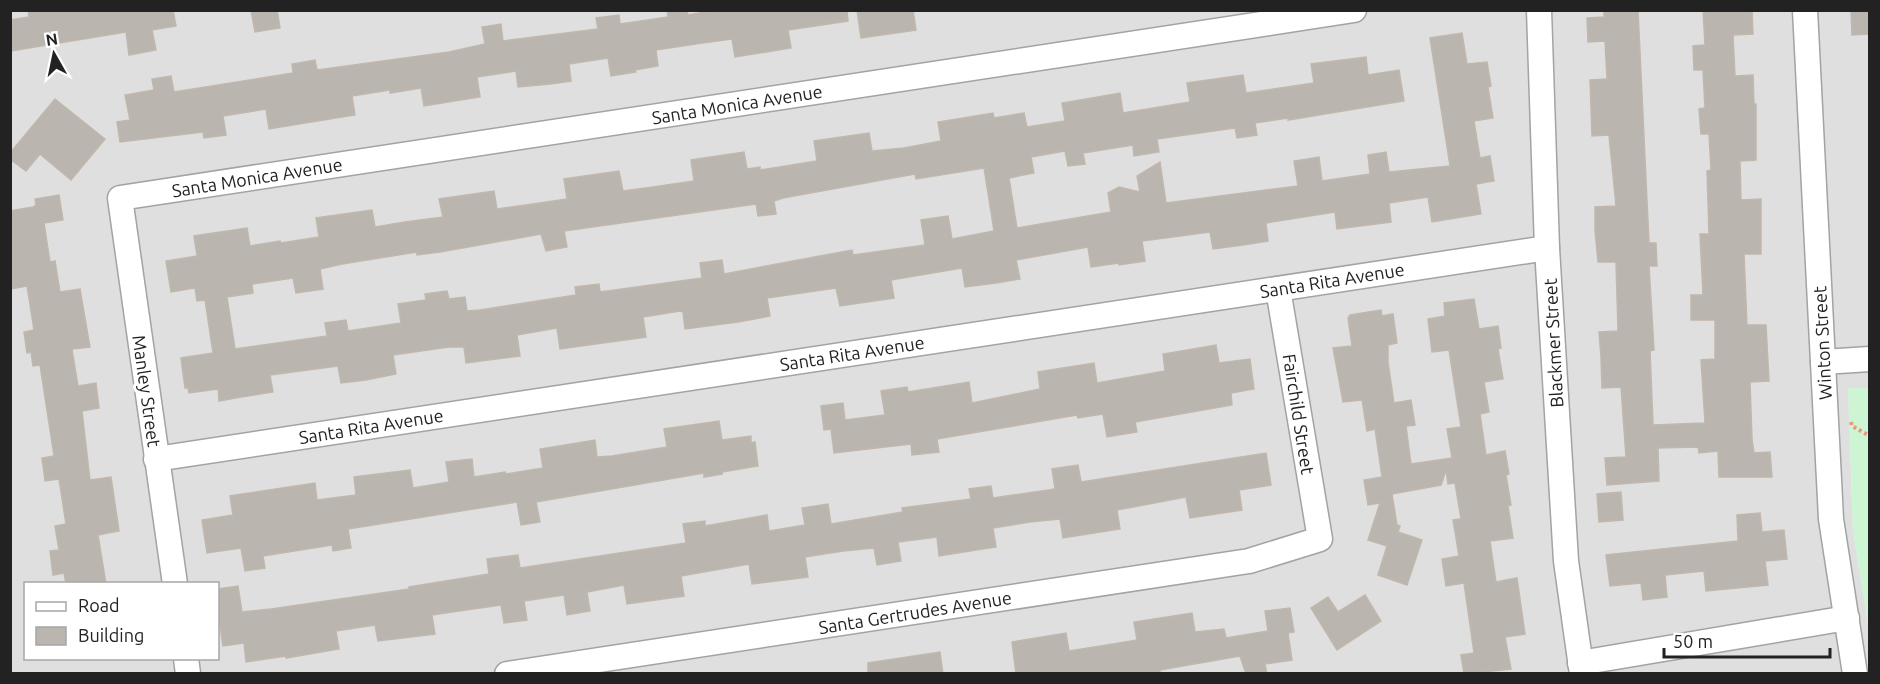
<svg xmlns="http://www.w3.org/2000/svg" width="1880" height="684" font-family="Ubuntu,sans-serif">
<rect width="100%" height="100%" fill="#f1efea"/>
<path fill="#e0dfdf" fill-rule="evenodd" d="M10,11h1859v377h-21l5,143 16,99v43h-1858zM26,584h192v74h-192z"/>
<path fill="#cdf5d4" d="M1848,388h21v242l-16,-99z"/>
<g fill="#bab5af" stroke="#c1b8ad" stroke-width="1.5" fill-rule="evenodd">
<path d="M28,10h145l3,16 -24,4 4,20 -27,5 -3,-23 -116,19v-31l19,-3z"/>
<path d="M251,10h26l3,18 -25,4z"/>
<path d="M667,10h20l1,5 27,-5h132l1,11 -60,9 3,18 -56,9 -3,-18 -30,4 -46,7 2,16 -23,4 1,2 -25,4 -3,-18 -39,6 2,17 -21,3 -32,3 -2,-16 -39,6 3,20 -56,9 -3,-18 -31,5v-3l-38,6 3,19 -86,14 -3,-20 -43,7 3,19 -22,3 -1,-6 -83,10 -3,-20 13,-2 -5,-25 29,-5 -2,-11 19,-3 3,16 119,-19 -1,-9 23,-4 2,10 132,-18 36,-8 -3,-17 19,-3 2,17 95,-12 -2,-11 23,-3 1,9 48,-7z"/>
<path d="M857,10h56l3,20 -55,8z"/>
<path d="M1604,10h34l11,233h7l1,23h-8l5,84 -4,1 3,74 52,-2 -4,-63 14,-1v-39h-24v-25h12l-3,-61h9l-2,-63 4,-1 -2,-36h-8l-2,-25 6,-1 -2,-38h-9l-1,-24 12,-1 -2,-35h49l1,24 -20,1 2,41 18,-1 1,29h2v56l-16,1 1,39 20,-1v55h-17l3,71h19l3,56 -19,1 2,57 2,14 16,-1 2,25h-53l-1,-26 -19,2 -1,-6 -40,1 1,33 -52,4 -2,-27 21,-1 -5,-70 -19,1 -1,-31 -2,-25 19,-1 -2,-69h-18l-3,-32v-23l21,-1 -7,-71 -17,1 -2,-56 17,-1 -2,-38 -17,1 -1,-24 17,-1z"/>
<path d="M1851,10h18v24l-17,1z"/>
<path d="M1462,33l5,31 20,-2 4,24 -3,1 5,31 -19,3 6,37 10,-2 4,25 -18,3 5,30 -49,8 -4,-25 -39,6 2,19 -54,7 -2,-17 -69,11 2,18 -25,4 -30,4 -3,-17 -68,9 3,20 -26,4v-2l-28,4 -3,-20 -72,13 4,19 -24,4 -31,4 -3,-19 -71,12 3,18 -54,8 -4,-18 -69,10 3,18 -32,6 -53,7 -2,-17 -3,-1 -37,6 3,20 -86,12 -3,-21 -40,7 3,21 -54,7 -2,-16h-15l-56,8 3,19 -30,6 -25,3 -3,-17 -68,9 3,17 -32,5 -22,4 -1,-12 -29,4 -1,-5h-3l-4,-30 32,-5 -8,-53 -8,1 -2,-13 -24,4 -5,-31 31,-5 -3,-20 53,-8 3,18 30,-5 1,2 38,-6 -3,-19 56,-8 3,17 30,-5 38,-5 -4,-18 55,-8 3,18 29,-4 41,-6 -3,-20 55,-8 4,20 30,-4 41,-6 -3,-21 53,-8 3,17 13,-2v3l57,-9 -3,-20 55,-8 3,18 32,-3 37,-7 -3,-19 55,-9 1,5 30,-5 3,14 38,-6 -3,-18 58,-10 3,20 67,-11 -3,-19 56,-8 3,18 68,-10 -3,-19 55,-7 2,18 31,-5 5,31 -116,19v-2l-33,5 2,12 -20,3 -2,-10 -78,11 2,13 -25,4 -1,-11 -50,8 2,11 -17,2 -3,-15 -34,6 3,16 -25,5 8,50 94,-16 -3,-19 11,-6 21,5 -3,-16 23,-14 6,41 132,-17 -4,-25 25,-4 3,24 48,-7 -2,-19 18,-3 3,20 61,-6 -20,-128zM984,168l10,63 -42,8 -4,-23 -27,4 4,25 -72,10 -1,-5 -128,24 -2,-14 -22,3 2,15 -102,14 -1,-8 -24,3 1,8 -96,15 -13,1 -2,-14 -16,2 -2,-8 -22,3 1,6 -28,4 3,19 -53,8 -2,-11 -21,3 2,13 -92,13 -8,-52 26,-4 -1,-9 41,-6 3,15 27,-4 -3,-20 22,-5 75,-12v3l23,-3 101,-18 5,17 21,-4 -3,-16 192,-27 2,12 18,-2 -2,-13 9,-3 132,-24 1,5z"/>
<path d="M55,99l50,40 -34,41 -31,-26 -14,17 -16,-12v-6z"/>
<path d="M59,195l4,25 -19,3 6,39 5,-1 5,31 20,-3 10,58 -18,2 6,37 18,-3 3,25 -17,3 8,69 21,-3 8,54 -21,4 8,49h-40l-2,-11 -11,2 -3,-24 9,-1 -4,-24 11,-2 -7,-45 -14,2 -3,-23 12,-2 -14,-91 -7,1 -2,-14 -4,1 -3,-21 10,-2 -7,-44 -17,3v-78l23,-4 3,-2 -1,-6z"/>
<path d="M1474,299l5,30 19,-3 3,22 -3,1 5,30 -19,3 5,30 -9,2 6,41 19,-4 4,23 -3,1 5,30 -3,1 5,32 -23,3 6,41 21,-4 8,56 -20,3 6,32 -47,5 -3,-19 13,-2 -10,-70 -18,3 -4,-27 17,-3 -6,-36 8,-1 -6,-36 -7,1 -2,-14 -5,15 -49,9 5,31 3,1 -2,6 24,8 -15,45 -29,-10 9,-29 -19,-6 12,-37 -12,2 -4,-25 18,-3 -7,-48 -8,2 -5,-31 -19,2 -10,-54 19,-2 -4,-28 2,-3 31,-5 1,6 11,-2 4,29 -9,2v17l6,41 17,-3 4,25 -9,1 5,38 41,-6 -5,-29 14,-2 -12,-77 -17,2 -4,-33 17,-3 -1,-13z"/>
<path d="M1216,345l3,18 31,-4 4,30 -23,4 1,12 -97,17 2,10 -30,5 -4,-23 -25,4 -1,-3 -140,24 2,13 -27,3 -1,-11 -77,9 -3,-24 -7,1 -3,-24 22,-3 2,17 40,-5 -4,-24 26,-4 1,5 61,-10 3,21 68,-14 -2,-17 56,-9 3,20 68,-12 -2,-17z"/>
<path d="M719,421l3,19 29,-4v7l4,-1 3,24 -36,6v2l-18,3v-4l-168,29 4,20 -19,3 -4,-23 -169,27 3,19 -18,3 -1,-6 -69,11 2,12 -20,3 -4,-23 -34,5 -5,-33 31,-5 -3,-19 85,-13 2,17 39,-5 -2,-18 56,-7 3,18 36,-6 -3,-20 26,-3 2,18 31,-5 1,2 37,-6 -3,-19 55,-9 2,17 15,-1 55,-9 -3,-18z"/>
<path d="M1266,453l5,32 -32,5 3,20 -52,8 -4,-21 -69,13 3,19 -57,9 -3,-19 -30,3 -37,6 3,19 -57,9 -2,-19 -39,5 3,19 -24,4 -3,-17 -31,3 -38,6 3,20 -56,7 -3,-20 -68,12 3,20 -57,8 -3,-19 -37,7 3,19 -23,4 -3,-20 -40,6 3,19 -23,3 -3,-18 -49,7 -20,3 3,19 -57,7 -3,-16 -39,6 3,18 -53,9v-2l-40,6 -2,-19 -21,3 -5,-33v-24l20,-3 4,26 29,-3 138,-20v-2l80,-13 -2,-15 31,-4 2,13 166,-25 -3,-19 22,-3v5l62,-11 2,16 36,-6 -3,-17 26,-4 3,20 72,-12 -1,-4 69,-9 -2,-10 22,-3 2,12 62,-9 -3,-20 26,-4 3,17z"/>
<path d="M1621,492l2,28 -24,2 -2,-28z"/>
<path d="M1760,513l2,19 22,-2 3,29 -22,2 3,24 -62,6 -2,-20 -39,4 2,22 -24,3 -2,-17 -31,3 -4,-31 132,-14 -1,-26z"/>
<path d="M1365,595l16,26 -44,29 -26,-42 17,-11 10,15z"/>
<path d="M1290,608l4,24 -6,1 4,27 -27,4 2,10h-21l-6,-18 -80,14v4h-144l-4,-32 54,-9 3,18 38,-6 30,-5 -3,-18 58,-9 3,19 29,-3 2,9 42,-7 -3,-20z"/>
<path d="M940,652l3,22h-75v-11z"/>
</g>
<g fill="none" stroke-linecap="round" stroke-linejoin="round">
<g stroke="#a3a3a3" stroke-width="27">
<g id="minor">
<path d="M1539,10l8,238 19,313 16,113"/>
<path d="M1805,10l26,509 24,155"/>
<path d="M1823,362l47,-3"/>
<path d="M156,459l1391,-211"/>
<path d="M175,584l-55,-386 1234,-188"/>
<path d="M186,658l2,16"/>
<path d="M1580,663l267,-45"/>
<path d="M507,674l742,-113 71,-22 -42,-250"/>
</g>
</g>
<path stroke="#ec967f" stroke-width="4" stroke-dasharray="3 3" stroke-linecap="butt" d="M1851,422l1,4 18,10"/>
<use href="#minor" stroke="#fff" stroke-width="24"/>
</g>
<g text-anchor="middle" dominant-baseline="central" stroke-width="6" stroke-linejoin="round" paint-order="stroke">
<g font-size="18" fill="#222" stroke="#fff">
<text transform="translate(737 104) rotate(-9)">Santa Monica Avenue</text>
<text transform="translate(257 177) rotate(-9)">Santa Monica Avenue</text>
<text transform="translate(1332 280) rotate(-9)">Santa Rita Avenue</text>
<text transform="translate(1553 343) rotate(-93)">Blackmer Street</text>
<text transform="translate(1822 343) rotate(-93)">Winton Street</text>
<text transform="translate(852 353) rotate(-9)">Santa Rita Avenue</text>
<text transform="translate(147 391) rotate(82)">Manley Street</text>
<text transform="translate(1299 414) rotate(81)">Fairchild Street</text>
<text transform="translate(371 426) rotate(-9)">Santa Rita Avenue</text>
<text transform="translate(915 612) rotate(-9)">Santa Gertrudes Avenue</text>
</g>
</g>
<rect width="1880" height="684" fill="none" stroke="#222222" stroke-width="24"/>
<rect x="24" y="582" width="195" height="78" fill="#ffffff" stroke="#a7a7a7" stroke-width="1.5"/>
<rect x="36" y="602" width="30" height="9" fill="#ffffff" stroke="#a7a7a7" stroke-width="1.5"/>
<text x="78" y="612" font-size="18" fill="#222222">Road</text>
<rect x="36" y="627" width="30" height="18" fill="#bab5af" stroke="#a7a7a7" stroke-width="1.5"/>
<text x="78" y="642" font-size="18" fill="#222222">Building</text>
<g transform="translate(54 54) rotate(351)" stroke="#ffffff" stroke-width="4.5" paint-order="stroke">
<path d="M0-4.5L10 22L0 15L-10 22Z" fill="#222222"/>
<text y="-9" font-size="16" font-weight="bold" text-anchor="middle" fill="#222222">N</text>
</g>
<path d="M1664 648v9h166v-9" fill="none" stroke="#222222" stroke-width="3"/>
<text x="1673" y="648" font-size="18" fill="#222222" stroke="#ffffff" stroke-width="4.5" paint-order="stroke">50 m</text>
</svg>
